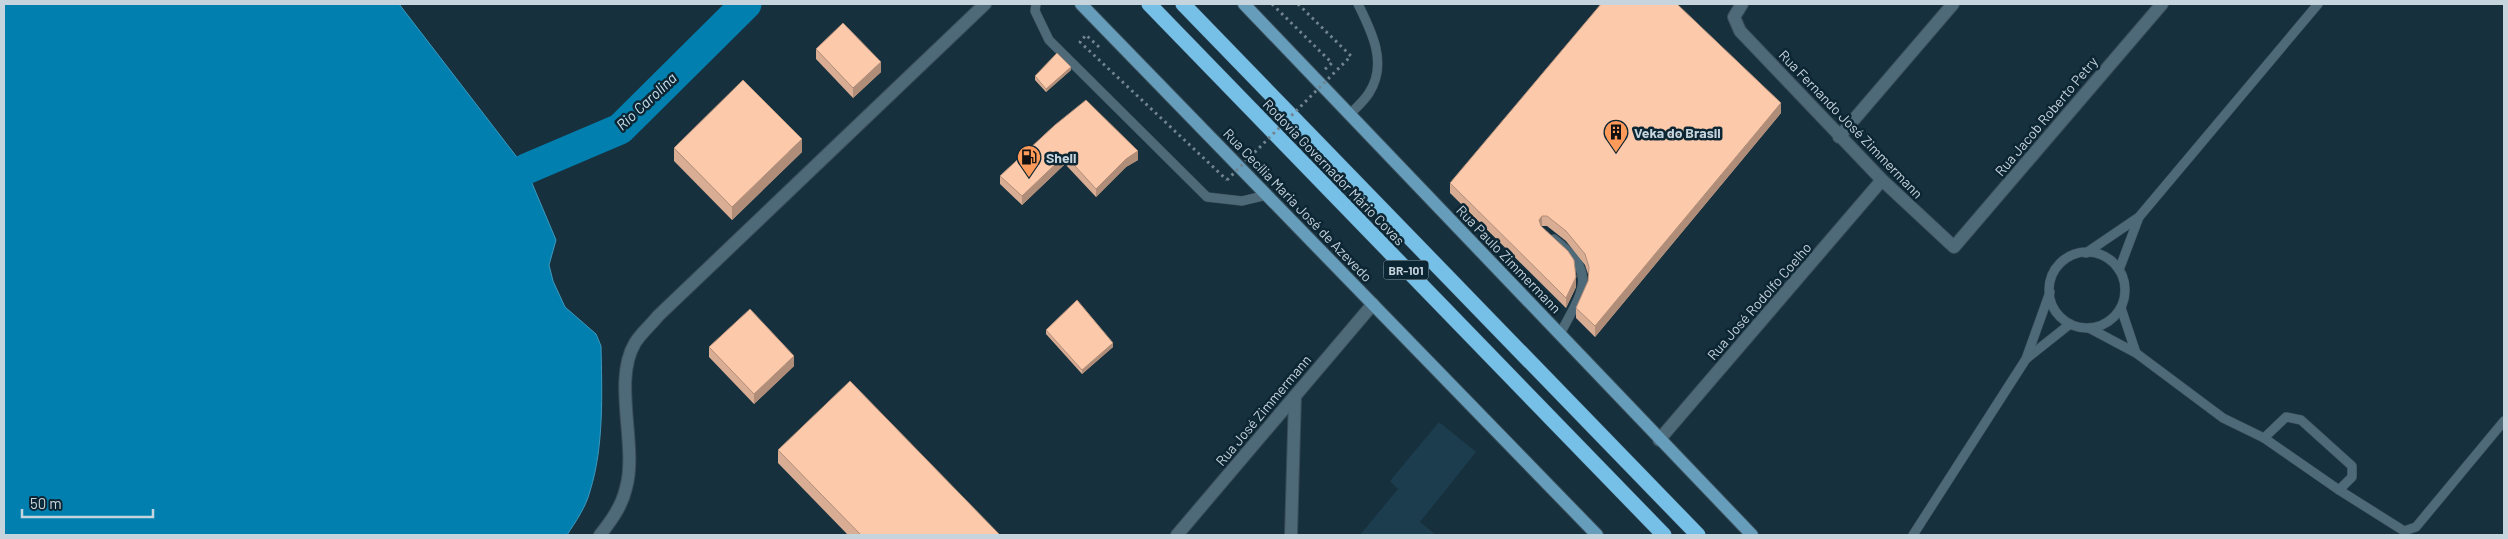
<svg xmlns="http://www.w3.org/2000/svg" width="2508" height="539" font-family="Barlow,sans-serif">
<rect width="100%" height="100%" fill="#17303e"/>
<path fill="#1c3d4e" d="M1439,422l37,30 -56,70 16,13h-76l38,-46 -8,-8z"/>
<path fill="#0180b0" stroke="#3c99be" d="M4,4h395l127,165 30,71 -7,25 4,16 12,26 31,27 5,12c1,46 3,101 -11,145 -4,16 -14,30 -23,44h-563z"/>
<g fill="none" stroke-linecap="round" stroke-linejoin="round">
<path stroke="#0180b0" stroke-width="31" d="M526,169l94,-40 126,-125"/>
<g stroke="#384d58" stroke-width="10">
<g id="lane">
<path d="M1036,4l-1,7 14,29 158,157 35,4 25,-6"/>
<path d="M1350,114c6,-6 14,-13 19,-21 19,-29 3,-61 -11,-89"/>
<path d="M1554,239c45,35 29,51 6,95"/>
<circle cx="2087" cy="290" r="38"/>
<path d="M2086,253l53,-36 179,-213"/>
<path d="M2119,270l20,-53"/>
<path d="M2121,308l15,45"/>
<path d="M2089,328l47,25 87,65 41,20 75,52 65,41 12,-4 88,-106"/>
<path d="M2026,359l44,-35"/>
<path d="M2264,438l22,-21 15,3 51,46v11l-13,13"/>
<path d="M1913,535l113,-176 24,-67"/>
</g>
</g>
<g stroke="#384d58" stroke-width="14">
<g id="street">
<path d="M1742,4l-8,13 6,14 142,149 72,67 208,-243"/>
<path d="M1839,137l114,-133"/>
<path d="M1659,440l223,-260"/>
<path d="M600,535c11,-14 22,-29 26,-47 12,-42 -14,-107 9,-145 6,-10 16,-18 23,-27l327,-312"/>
<path d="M1177,535l196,-231"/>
<path d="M1291,535l4,-139"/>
</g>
</g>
<g stroke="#384d58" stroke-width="14">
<g id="primary">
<path d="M1081,4l516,531"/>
<path d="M1244,4l508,531"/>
</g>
</g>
<g stroke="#384d58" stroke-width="16">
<g id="highway">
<path d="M1149,4l515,531"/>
<path d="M1183,4l515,531"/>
</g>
</g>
<g stroke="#71848f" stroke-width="3" stroke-dasharray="2.5 4" stroke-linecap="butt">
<path d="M1272,4l60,59 -8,7"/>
<path d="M1298,4l53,52"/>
<path d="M1099,47l-13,-12 -6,7 147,138"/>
</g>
<use href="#lane" stroke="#4e6978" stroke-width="9"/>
<use href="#street" stroke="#4e6978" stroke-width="12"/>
<use href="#primary" stroke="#669dbb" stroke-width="12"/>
<use href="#highway" stroke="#76bfe7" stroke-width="15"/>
<path stroke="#71848f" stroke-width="3" stroke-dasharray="2.5 4" stroke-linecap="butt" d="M1227,180l124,-124"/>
</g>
<g fill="#d9ad93">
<path d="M816,49l65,23 -28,26 -37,-39z"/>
<path d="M1071,70l-25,22 -11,-12v-4z"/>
<path d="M1781,113l-186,224 -19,-19v-10l12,-27v-7l-3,-9 -19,-24 -19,-15h-5v1l34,60 -10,21 -116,-115v-10z"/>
<path d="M1055,125l83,35 -12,7 -30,30 -31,-33 -43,41 -22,-21v-8z"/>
<path d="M674,148l128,4 -70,68 -58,-59z"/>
<path d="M1046,330l67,17 -31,27 -36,-40z"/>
<path d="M709,347l85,19 -40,38 -45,-47z"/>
<path d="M778,450l222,85h-152l-70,-72z"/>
</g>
<g fill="#b08d78">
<path d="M881,62v10l-28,26v-10z"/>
<path d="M1071,67v3l-25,22v-3z"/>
<path d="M1781,103v10l-186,224v-11z"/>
<path d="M802,139v13l-70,68v-13z"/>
<path d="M1138,151v9l-12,7 -30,30v-8l30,-30z"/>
<path d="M1065,155v9l-43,41v-9z"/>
<path d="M1542,216v10l-3,4v-10z"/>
<path d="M1576,277v10l-10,21v-10z"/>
<path d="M1113,343v4l-31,27v-4z"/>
<path d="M794,356v10l-40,38v-10z"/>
</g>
<g fill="#fcc9ab" stroke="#b08d78">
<path d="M1601,4h76l104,99 -186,223 -19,-18 12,-27 1,-14 -4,-13 -19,-23 -19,-15h-5l-3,4 2,6 27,25 6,9 2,17 -10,21 -116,-115z"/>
<path d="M843,23l38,39 -28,26 -37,-39z"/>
<path d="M1057,53l14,14 -25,22 -11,-13z"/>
<path d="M743,80l59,59 -70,68 -58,-59z"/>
<path d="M1086,100l52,51 -12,8 -30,30 -31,-34 -43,41 -22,-20 55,-51z"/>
<path d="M1077,300l36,43 -31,27 -36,-40z"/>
<path d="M750,309l44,47 -40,38 -45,-47z"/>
<path d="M850,381l150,154h-139l-83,-85z"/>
</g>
<defs>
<g id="building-pin" transform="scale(1.25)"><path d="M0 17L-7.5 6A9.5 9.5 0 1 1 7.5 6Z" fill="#ff9b5a" stroke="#0d2633"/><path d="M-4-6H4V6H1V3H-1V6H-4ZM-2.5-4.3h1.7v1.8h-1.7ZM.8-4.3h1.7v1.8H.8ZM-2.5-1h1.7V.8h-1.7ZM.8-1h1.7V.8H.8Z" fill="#111"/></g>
<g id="fuel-pin" transform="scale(1.25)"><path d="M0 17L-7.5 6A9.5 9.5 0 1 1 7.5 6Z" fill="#ff9b5a" stroke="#0d2633"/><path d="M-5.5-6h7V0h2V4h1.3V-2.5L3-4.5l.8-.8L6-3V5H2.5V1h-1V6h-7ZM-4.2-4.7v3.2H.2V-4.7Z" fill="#111"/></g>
</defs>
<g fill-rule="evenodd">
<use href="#building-pin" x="1616" y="132"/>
<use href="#fuel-pin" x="1029" y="157"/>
</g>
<g text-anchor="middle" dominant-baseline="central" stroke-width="5" stroke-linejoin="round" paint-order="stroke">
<rect fill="#0d2633" stroke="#8ea0aa" stroke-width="1" x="1383.5" y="260.5" width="45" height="19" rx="4"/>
<g font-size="12" font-weight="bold" fill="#c6d4dd">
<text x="1406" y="270">BR-101</text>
</g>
<g font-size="14" fill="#c6d4dd" stroke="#0d2633">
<text transform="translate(2046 116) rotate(-50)">Rua Jacob Roberto Petry</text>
<text transform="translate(1851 124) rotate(46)">Rua Fernando José Zimmermann</text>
<text transform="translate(1334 172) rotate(46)">Rodovia Governador Mário Covas</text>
<text transform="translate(1298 205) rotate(46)">Rua Cecília Maria José de Azevedo</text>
<text transform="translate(1509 259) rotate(46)">Rua Paulo Zimmermann</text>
<text transform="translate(1759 301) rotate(-49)">Rua José Rodolfo Coelho</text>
<text transform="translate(1263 410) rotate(-50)">Rua José Zimmermann</text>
</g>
<g font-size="14" font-weight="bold" fill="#c6d4dd" stroke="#0d2633" text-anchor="start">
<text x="1634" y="132">Veka do Brasil</text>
<text x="1046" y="157">Shell</text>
</g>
<g font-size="15" font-style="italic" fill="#cce2ef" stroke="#0d2633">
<text transform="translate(646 101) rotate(-43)">Rio Carolina</text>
</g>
</g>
<rect width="2508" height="539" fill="none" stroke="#c6d4dd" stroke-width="10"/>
<path d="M22 509v8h131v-8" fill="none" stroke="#c6d4dd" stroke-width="2.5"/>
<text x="30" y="509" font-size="15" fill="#c6d4dd" stroke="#0d2633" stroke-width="4" paint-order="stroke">50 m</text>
</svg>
